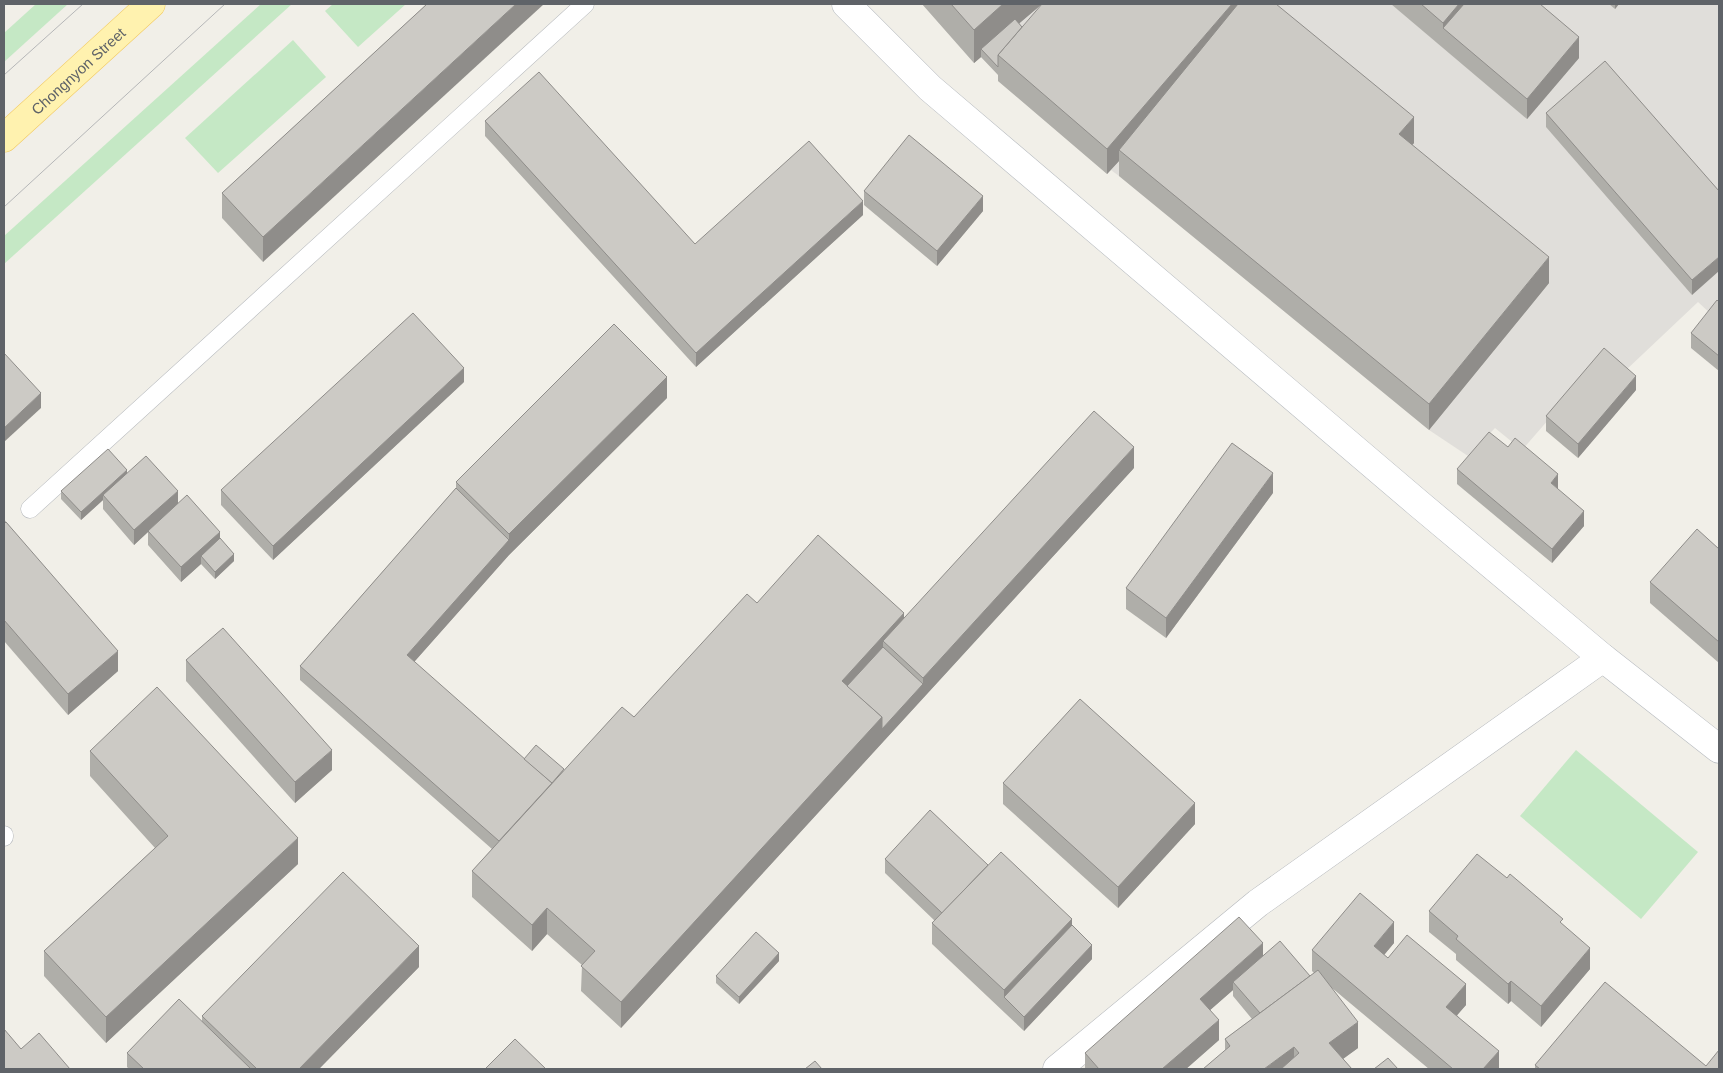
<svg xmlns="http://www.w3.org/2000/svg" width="1723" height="1073" font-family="Arial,sans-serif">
<rect width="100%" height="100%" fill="#f1efe8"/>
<path fill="#e0deda" d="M922,4h797v304l-7,7 -14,-13 -73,69 -22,-14 -81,93 -27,-22 -27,28 -39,-26 -310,-254 -8,-6 -4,4 -109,-93 3,-4 -20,-20 -7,6z"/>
<g fill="#c5e8c5">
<path d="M36,4h32l-64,58v-29z"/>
<path d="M261,4h31l-288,260v-28z"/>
<path d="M333,4h73l-48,43 -33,-36z"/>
<path d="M293,40l33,37 -108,96 -33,-35z"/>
<path d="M1576,750l122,102 -57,67 -121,-103z"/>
</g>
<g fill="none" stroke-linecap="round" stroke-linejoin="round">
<g stroke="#b5b8bc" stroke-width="19">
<g id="lane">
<path d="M30,509l555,-505"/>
<path d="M4,835v2"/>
</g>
</g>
<g stroke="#b5b8bc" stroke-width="29">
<path id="street" d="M1057,1069l201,-166 345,-245"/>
</g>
<g stroke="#b6babf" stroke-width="29">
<path id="secondary" d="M846,4l84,84 489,416 184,154 116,91"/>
</g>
<g stroke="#f2c960" stroke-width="29">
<g id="primary">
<path id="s1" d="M4,138l147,-134"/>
</g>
</g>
<use href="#lane" stroke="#fff" stroke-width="18"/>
<use href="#street" stroke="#fff" stroke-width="28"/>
<use href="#secondary" stroke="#fff" stroke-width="28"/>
<use href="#primary" stroke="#fff2af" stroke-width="28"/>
<g stroke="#b6b7b8" stroke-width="1">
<path d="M4,75l79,-71"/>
<path d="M4,207l221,-203"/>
</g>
</g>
<g fill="#afaea9">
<path d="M427,4l-164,258 -41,-44v-25z"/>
<path d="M922,4h120l-23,19 3,4 392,116 -2,2 137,138 -120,147 -310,-254v-15l-12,13 -109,-93v-6l-17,-18 -7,6z"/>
<path d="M1391,4h149l39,54 -52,61z"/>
<path d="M1609,4h10l-4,5z"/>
<path d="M1546,113l173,78 -27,104 -146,-168z"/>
<path d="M485,121l210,123 168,-29 -167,152 -211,-231z"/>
<path d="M864,191l119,20 -46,55 -73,-61z"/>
<path d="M1719,302v69l-28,-23v-15z"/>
<path d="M464,382l-191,178 -52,-55v-15z"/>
<path d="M1636,390l-58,68 -32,-27v-15z"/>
<path d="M667,398l-158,157 -95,107 110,97 40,12 70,-54 123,-114 147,15 230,-150 -513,560 -40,-37 1,-26 -35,-31 -15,17 -60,-54v-26l20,-22 -192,-169v-14l156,-178v-6z"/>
<path d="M1457,469l101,20 26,37 -32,37 -95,-79z"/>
<path d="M127,473l51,30 42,35 14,23 -19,18 -14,-15 -20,18 -33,-37v-13l-14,13 -31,-36v-9l-22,20 -20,-21v-8z"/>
<path d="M1273,493l-107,145 -40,-29v-21z"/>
<path d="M4,519l114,152 -50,44 -64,-74z"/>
<path d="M1719,549v114l-69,-60v-21z"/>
<path d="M186,660l146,110 -37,33 -109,-122z"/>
<path d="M90,751l208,113 -192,179 -62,-67v-25l111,-103 -65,-72z"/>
<path d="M1003,783l192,41 -77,84 -115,-104z"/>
<path d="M885,859l103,6 84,60 20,34 -68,72 -92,-87v-21l3,-2 -50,-48z"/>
<path d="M1429,911l134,14 27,44 -49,58 -30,-26 -3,3 -52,-44v-6l-27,-22z"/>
<path d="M1394,943l-10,12 4,3 78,47 -9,10 42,54h-70l-97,-81 26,60 -15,11 9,10 -127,-18v-12l27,-20 -19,-23v-6l-23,20 9,30 -33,29h-101v-16l178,-97 47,20 4,-3 -2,-2v-21z"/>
<path d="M779,961l-40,43 -23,-21v-7z"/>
<path d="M419,967l-100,102h-190l-2,-2v-14l75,-32v-5z"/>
<path d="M1535,1065l171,1 13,3h-184z"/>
</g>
<g fill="#8f8d8a">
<path d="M516,4h28l-281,258v-25z"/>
<path d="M1003,4h39l-57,49 -4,-4v8l-7,6v-33z"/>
<path d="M1232,4h13l-126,146v11l-12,13v-25z"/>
<path d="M1459,4h22l-38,24v-5z"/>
<path d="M1615,4h4l-4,5z"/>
<path d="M1579,37v21l-52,61v-20z"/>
<path d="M1414,117v26l-15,17v-26z"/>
<path d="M983,196v15l-46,55v-15z"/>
<path d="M863,201v14l-167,152v-14z"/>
<path d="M1549,257v26l-120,147v-26z"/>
<path d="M1719,257v14l-27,24v-15z"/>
<path d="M464,368v14l-191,178v-14z"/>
<path d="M1636,376v14l-58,68v-14z"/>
<path d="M667,377v21l-158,157 -102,115v-15l102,-115v-6z"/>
<path d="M41,393v15l-37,34v-14z"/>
<path d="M1134,447v21l-252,275v-14l41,-45v-6z"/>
<path d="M127,470v8l-24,17v5l-22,20v-8z"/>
<path d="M1273,473v20l-107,145v-20z"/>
<path d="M1558,474v15l-7,-6z"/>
<path d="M178,491v14l-30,26v1l-14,13v-15z"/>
<path d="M1584,511v15l-32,37v-14z"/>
<path d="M220,532v14l-19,10v8l-20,18v-15z"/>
<path d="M234,554v7l-19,18v-7z"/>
<path d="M904,613v26l-21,2v21l-34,37 -7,-18z"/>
<path d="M118,651v20l-50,44v-21z"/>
<path d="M882,717v26l-261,285v-26z"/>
<path d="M332,750v20l-37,33v-21z"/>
<path d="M1195,803v21l-77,84v-21z"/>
<path d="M298,838v26l-192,179v-26z"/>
<path d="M547,908v26l-15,17v-26z"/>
<path d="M1072,919v21l-68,57v-7z"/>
<path d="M1394,922v21l-20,24v-21z"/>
<path d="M1263,943v21l-30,18v8l-33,29v-20z"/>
<path d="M1092,945v14l-68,72v-14z"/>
<path d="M419,946v21l-100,102h-20z"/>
<path d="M1590,948v21l-49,58v-21z"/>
<path d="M779,953v8l-40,43v-7z"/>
<path d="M1511,981v20l-3,3v-20z"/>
<path d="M1466,984v21l-20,23v-21z"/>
<path d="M1219,1020v20l-33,29h-24z"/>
<path d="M1358,1022v26l-29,21v-26z"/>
<path d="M1294,1047v22h-30z"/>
<path d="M1499,1051v18h-16z"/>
</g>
<g fill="#cccac5" stroke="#8f8d8a">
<path d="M427,4h89l-253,233 -41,-44z"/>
<path d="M951,4h52l-29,26z"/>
<path d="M1042,4h190l-125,145 -109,-94z"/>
<path d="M1238,4h38l138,113 -15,17 150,123 -120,147 -310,-254z"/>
<path d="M1421,4h38l-16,19z"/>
<path d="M1464,4h76l39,33 -52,62 -84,-71z"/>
<path d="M1015,19l7,8 -24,28v12l-17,-18z"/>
<path d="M1605,61l114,130v66l-27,23 -146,-167z"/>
<path d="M539,72l156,172 114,-103 54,60 -167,152 -211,-232z"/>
<path d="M909,135l74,61 -46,55 -73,-60z"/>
<path d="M1717,300l2,2v54l-28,-23z"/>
<path d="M413,313l51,55 -191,178 -52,-56z"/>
<path d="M614,324l53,53 -158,157 -53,-52z"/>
<path d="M1604,348l32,28 -58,68 -32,-28z"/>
<path d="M4,353l37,40 -37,35z"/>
<path d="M1094,411l40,36 -211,231 -40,-37z"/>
<path d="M1489,432l19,15 7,-9 43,36 -7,9 33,28 -32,38 -95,-80z"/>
<path d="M1232,443l41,30 -107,145 -40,-30z"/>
<path d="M108,449l19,21 -46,42 -20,-21z"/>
<path d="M146,456l32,35 -44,39 -31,-35z"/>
<path d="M456,488l53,52 -102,115 145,128 -53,58 -199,-175z"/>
<path d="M187,495l33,37 -39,35 -33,-36z"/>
<path d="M6,522l112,129 -50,43 -64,-74v-96z"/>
<path d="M1697,529l22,20v93l-69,-60z"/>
<path d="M818,535l86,78 -62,68 40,36 -261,285 -40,-36 14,-15 -48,-43 -15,17 -60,-54 150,-164 12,10 113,-123 10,9z"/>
<path d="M220,538l14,16 -19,18 -14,-16z"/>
<path d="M223,628l109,122 -37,32 -109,-122z"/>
<path d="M883,647l40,37 -41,45v-12l-35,-31z"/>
<path d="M157,687l141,151 -192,179 -62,-66 124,-115 -78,-85z"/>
<path d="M1080,699l115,104 -77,84 -115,-104z"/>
<path d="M536,745l28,24 -12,14 -28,-24z"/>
<path d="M930,810l58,55 -46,48 -57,-54z"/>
<path d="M1001,852l71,67 -68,71 -72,-67z"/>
<path d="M1477,854l30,24 3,-4 53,45 -3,3 30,26 -49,58 -30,-25 -3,3 -52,-45 2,-3 -29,-25z"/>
<path d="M343,872l76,74 -120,123h-42l-55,-53z"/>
<path d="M1360,893l34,29 -20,24 14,12 19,-23 59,49 -20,23 53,44 -16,18h-30l-141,-119z"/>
<path d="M1239,917l24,26 -63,56 19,21 -57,49h-63l-14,-16z"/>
<path d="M1072,925l20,20 -68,72 -20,-20z"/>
<path d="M756,932l23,21 -40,44 -23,-21z"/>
<path d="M1280,941l30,35 -50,37 -27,-31z"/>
<path d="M1318,970l40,52 -29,21 23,26h-71l18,-16 -5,-6 -30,22h-61l27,-23 -5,-7z"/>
<path d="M1605,982l101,84 13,-16v19h-179l-5,-4z"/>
<path d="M179,999l72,70h-107l-17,-16z"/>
<path d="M4,1029l17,20 18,-16 31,36h-66z"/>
<path d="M515,1039l31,30h-61z"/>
<path d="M1388,1058l10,11h-24z"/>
<path d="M815,1061l7,8h-17z"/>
</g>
<g text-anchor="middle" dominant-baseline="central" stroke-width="4.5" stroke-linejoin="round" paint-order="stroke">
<g font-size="15" fill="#5f6368" stroke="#fff">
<text stroke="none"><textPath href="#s1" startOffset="100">Chongnyon Street</textPath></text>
</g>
</g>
<rect width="1723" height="1073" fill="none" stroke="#5f6368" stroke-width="10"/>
</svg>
